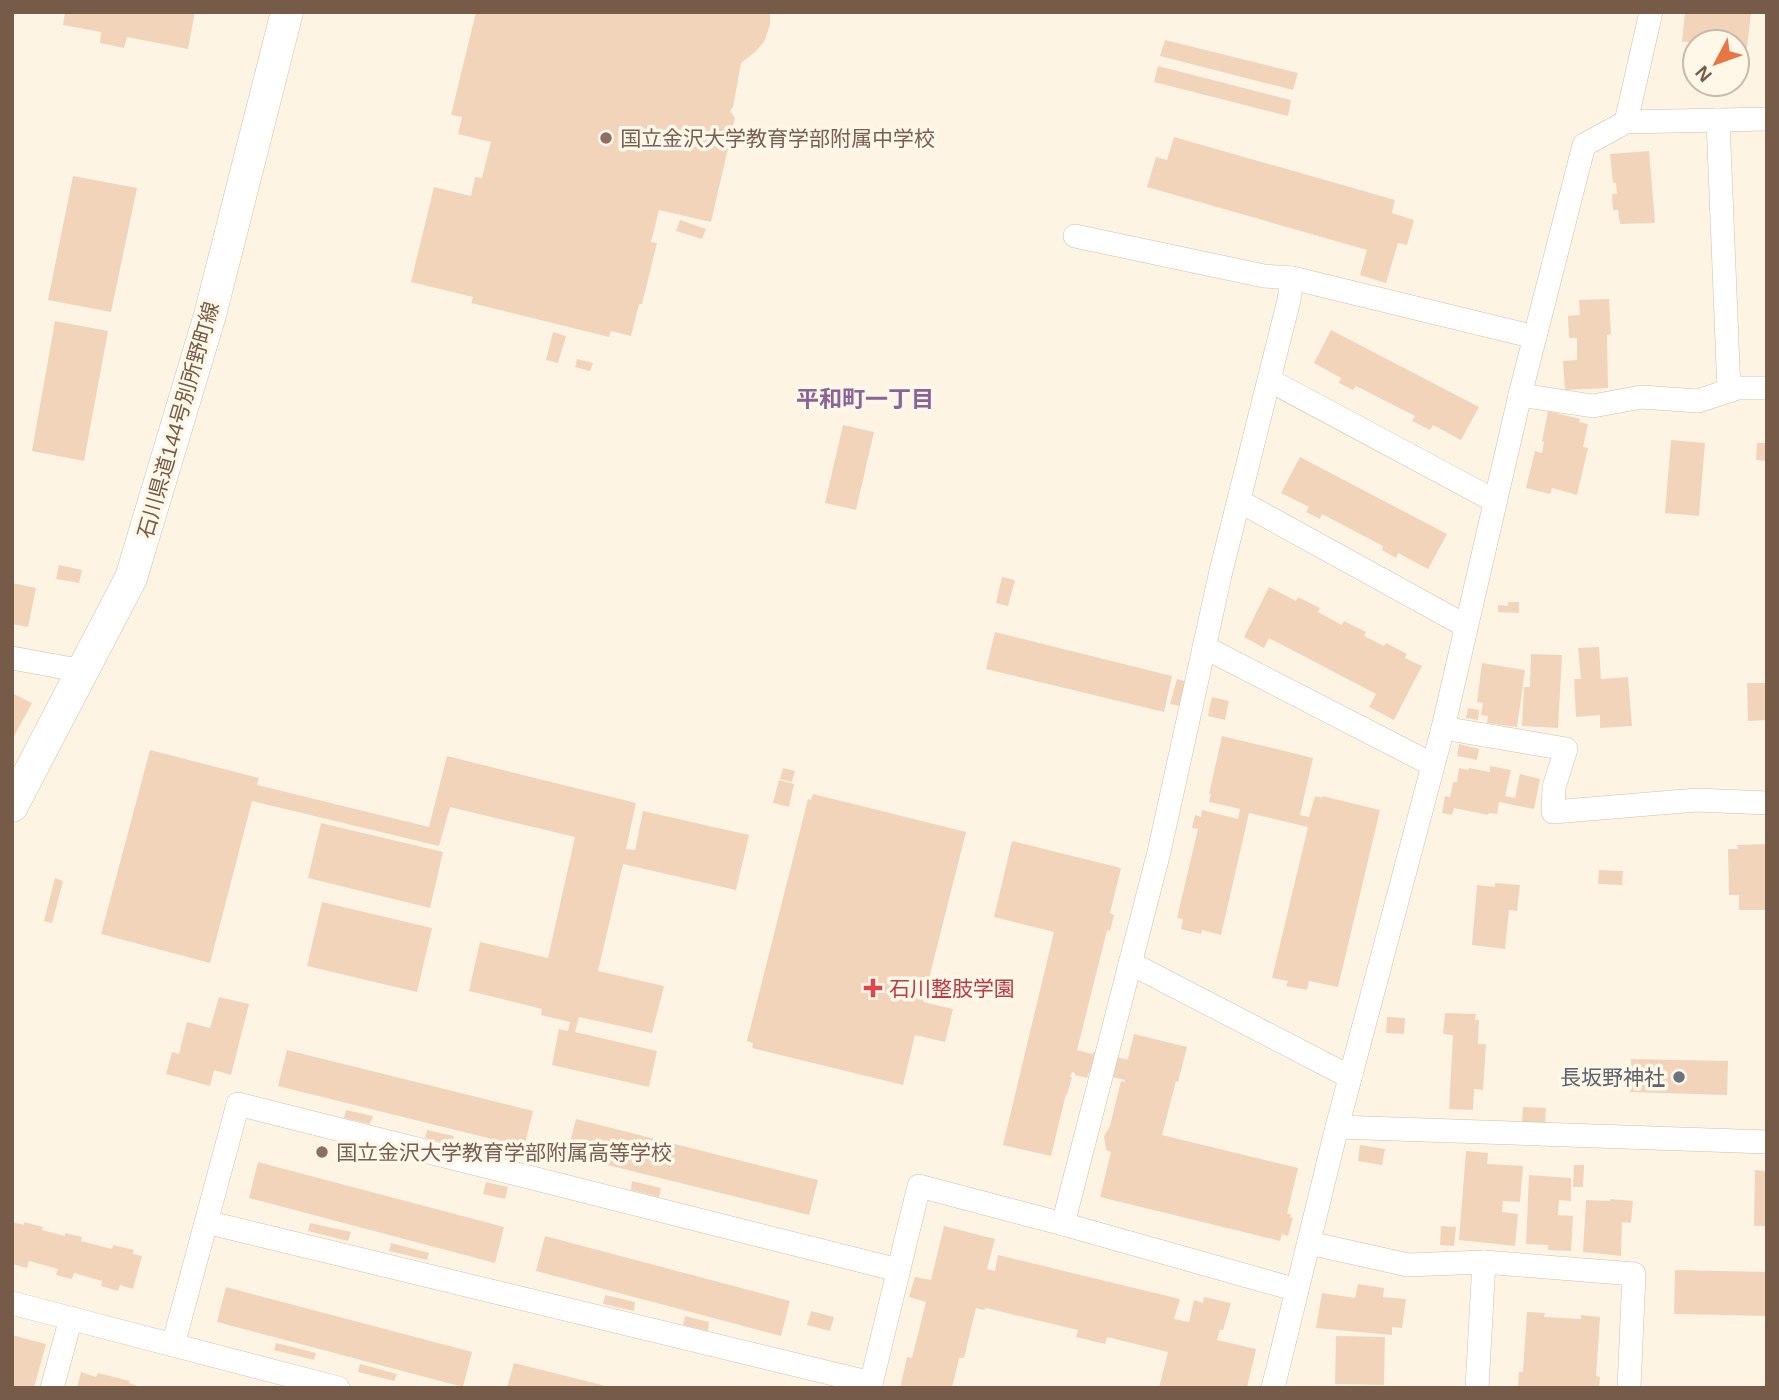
<svg xmlns="http://www.w3.org/2000/svg" width="1779" height="1400" font-family="Helvetica,'Noto Sans JP',sans-serif">
<rect width="100%" height="100%" fill="#fdf4e3"/>
<g fill="#f2d4ba">
<path d="M65,12h130l-7,37 -61,-12 -3,11 -24,-5 1,-11 -38,-7z"/>
<path d="M476,12h294v13l-6,17 -9,10 -14,11 -8,44 -3,4 5,7 -24,104 -52,-12 -8,32 6,1 -15,61h-3l-8,32 -20,-5 -2,6 -138,-34 2,-6 -62,-15 23,-95 37,9 4,-19 7,1 9,-36 -33,-8 4,-17 -11,-2z"/>
<path d="M1685,12h66l-4,36 -10,-1v-5h-55z"/>
<path d="M1165,40l133,33 -5,17 -133,-34z"/>
<path d="M1158,66l133,34 -3,16 -134,-34z"/>
<path d="M1174,137l221,63 -3,13 22,7 -7,25 -9,-2 -12,40 -26,-8 7,-25 -220,-63 9,-30 11,3z"/>
<path d="M1649,151l6,72 -35,1 -2,-14h-5l-1,-16h5l-1,-11h-3l-3,-29z"/>
<path d="M73,176l64,12 -26,124 -63,-12z"/>
<path d="M680,220l26,9 -4,10 -26,-8z"/>
<path d="M1609,299l2,35 -4,1 1,53 -43,2 -2,-29 14,-1v-22h-8l-1,-22 12,-1 -1,-15z"/>
<path d="M55,321l53,10 -24,130 -52,-10z"/>
<path d="M1331,330l148,77 -18,33 -28,-15 -3,5 -18,-9 3,-5 -59,-30 -3,4 -14,-7 2,-5 -27,-15z"/>
<path d="M553,332l13,4 -8,27 -12,-3z"/>
<path d="M577,359l16,4 -3,8 -15,-4z"/>
<path d="M1548,411l32,8 -1,3 9,2 -5,23 5,1 -11,47 -25,-7 -2,6 -24,-6 9,-37 7,2 2,-11 -2,-1z"/>
<path d="M843,425l31,7 -18,78 -31,-7z"/>
<path d="M1671,440l34,3 -6,73 -34,-3z"/>
<path d="M1757,443h10v18l-11,-1z"/>
<path d="M1300,457l147,77 -19,35 -30,-16 -2,5 -14,-8 1,-4 -61,-32 -2,5 -14,-7 3,-5 -28,-14z"/>
<path d="M59,565l23,5 -3,13 -23,-4z"/>
<path d="M1002,577l13,3 -7,26 -12,-3z"/>
<path d="M12,583l24,5 -8,39 -16,-3z"/>
<path d="M1269,587l27,14 2,-4 22,11 -2,4 24,13 2,-4 22,11 -2,4 20,10 2,-3 21,11 -2,4 17,8 -28,54 -25,-13 7,-13 -107,-56 -5,10 -20,-11z"/>
<path d="M1508,602h11v11l-21,-1v-7l10,1z"/>
<path d="M995,632l177,44 -8,36 -178,-43z"/>
<path d="M1599,647l2,32 27,-2 4,49 -32,2v-13l-24,2 -2,-38h7l-3,-31z"/>
<path d="M1531,654l31,1 -4,73 -36,-2 2,-39h6z"/>
<path d="M1482,663l43,7 -8,57 -30,-4 1,-7 -7,-1 2,-12 -6,-1z"/>
<path d="M1177,679l11,3 -7,24 -11,-2z"/>
<path d="M1747,683h20v37l-19,1z"/>
<path d="M12,693l20,10 -20,37z"/>
<path d="M1212,697l17,4 -4,19 -17,-4z"/>
<path d="M1468,708l11,2 -1,10 -12,-2z"/>
<path d="M1222,736l91,22 -13,57 9,2 6,-21 7,2v-2l58,14 -42,177 -29,-6 -2,9 -21,-4 2,-5 -16,-3 36,-151 -59,-14 -28,122 -19,-5 -1,4 -20,-5 2,-10 -6,-1 21,-89 -6,-1 3,-13 6,2 1,-7 36,9 2,-10 -31,-7 2,-8h-2z"/>
<path d="M1459,744l20,5 -2,11 -20,-4z"/>
<path d="M150,750l109,28 -2,7 172,42 18,-71 189,47 -10,46 9,1 8,-39 106,24 -13,55 -113,-26 -25,107 66,15 -12,47 -73,-16 -4,15 82,19 -8,36 -97,-22 7,-36 9,2 2,-9 -29,-7 1,-6 -73,-18 11,-49 68,16 27,-121 -125,-30 -11,39 -187,-45 -42,162 -109,-29z"/>
<path d="M1490,766l21,4 -6,26 10,2 5,-24 20,5 -6,30 -35,-7 -2,12 -8,-1 -1,2 -34,-7 -2,7 -10,-2 3,-17 5,1 3,-15h4l2,-14 9,2 1,-2 21,4z"/>
<path d="M783,768l12,3 -3,11 -12,-3z"/>
<path d="M779,780l15,4 -5,23 -16,-4z"/>
<path d="M813,794l153,38 -43,170 30,7 -8,33 -30,-7 -12,50 -151,-37 1,-5 -6,-2 61,-242 3,1z"/>
<path d="M321,823l122,29 -13,56 -122,-30z"/>
<path d="M1012,841l109,27 -11,45 4,2 -4,16 -3,-1 -30,120 16,4v-2l37,8 -2,-1 6,-25 53,13 -9,35 -2,-1 -14,54 136,33 -11,46h4l-1,3 3,1 -5,18 -6,-2 -2,7 -180,-44 11,-45 -5,-2 -2,-14 6,-10 11,-45 3,1 1,-2 -36,-8 -2,6 -12,-3v-2l-3,-1 -2,5h2l-5,18 -1,-1 -15,62 -48,-11 51,-213 -60,-15z"/>
<path d="M1767,844v66h-28v-15h-10l-1,-46h10l-1,-4z"/>
<path d="M1599,870l24,1 -1,14 -24,-1z"/>
<path d="M55,878l8,3 -11,42 -8,-2z"/>
<path d="M1495,883l25,2 -3,26 -8,-1 -4,39 -33,-4 5,-60 18,2z"/>
<path d="M322,902l110,26 -15,64 -110,-26z"/>
<path d="M219,997l30,7 -18,71 -17,-5 -4,16 -44,-12 6,-22 7,2 8,-32 23,6z"/>
<path d="M1445,1013l31,1 -1,6h4l-1,24h8l-3,46 -9,-1 -1,21 -24,-1 4,-74 -10,-1z"/>
<path d="M1387,1017l18,1 -1,16 -18,-1z"/>
<path d="M287,1050l246,61 -9,36 -246,-61z"/>
<path d="M1631,1059l97,2 -1,34 -97,-3z"/>
<path d="M1523,1107l23,1 -1,17 -23,-2z"/>
<path d="M346,1110l27,6 -3,8 -26,-6z"/>
<path d="M576,1119l242,61 -9,35 -242,-60z"/>
<path d="M427,1130l27,6 -2,9 -27,-7z"/>
<path d="M1360,1145l25,4 -3,16 -24,-4z"/>
<path d="M1466,1151l22,2 -1,11 36,2 -3,36 -17,-1 -1,11 16,2 -3,32 -56,-6z"/>
<path d="M258,1162l246,65 -9,36 -246,-65z"/>
<path d="M1574,1165h10l-1,22h-10z"/>
<path d="M1755,1170l12,1v55h-13z"/>
<path d="M1529,1175l42,3v23l-12,-1 -1,15 15,1 -2,35 -23,-1v-5l-22,-1z"/>
<path d="M632,1181l29,7 -2,9 -28,-7z"/>
<path d="M486,1182l22,5 -3,12 -22,-5z"/>
<path d="M1610,1199l23,2 -2,22 -9,-1 -1,34 -38,-4 3,-52 24,1z"/>
<path d="M12,1222l12,3v-3l19,5 -1,3 23,6v-3l17,4 -1,4 31,8 1,-4 21,5 -1,4 9,2 -9,33 -13,-4 -2,6 -17,-5 1,-5 -28,-8 -2,6 -16,-4 2,-6 -29,-8 -2,7 -15,-4z"/>
<path d="M310,1223l41,9 -3,9 -40,-10z"/>
<path d="M944,1226l51,13 -8,30 8,2 3,-16 182,44 -6,20 15,3 5,-22 9,3 1,-6 27,6 -8,27h-3l-3,10 39,9 -9,39h-88l9,-36 -61,-15 -2,7 -29,-7 2,-7 -92,-22 -2,2 -8,-2 -12,50h-5l-7,30h-52l7,-31 5,1 14,-56 -17,-5 6,-20 16,3z"/>
<path d="M1441,1226l15,1 -2,19 -14,-1z"/>
<path d="M545,1236l245,65 -9,35 -245,-65z"/>
<path d="M391,1243l38,10 -2,7 -38,-9z"/>
<path d="M1675,1270l92,2v44l-93,-2z"/>
<path d="M1358,1284l26,4 -1,9 23,2 -4,29 -10,-1v8l-76,-7 6,-35 33,5z"/>
<path d="M226,1287l246,65 -9,35 -246,-65z"/>
<path d="M605,1295l30,7 -1,9 -31,-7z"/>
<path d="M811,1311l23,6 -4,14 -23,-6z"/>
<path d="M1527,1312l18,1 -1,4 37,2v-4l19,2 -4,59 4,1 -1,11h-81l1,-16h4z"/>
<path d="M685,1316l24,6 -1,9 -25,-6z"/>
<path d="M12,1335l34,9 -12,44h-14l-8,-2z"/>
<path d="M1336,1336l49,1 -1,48 -49,-1z"/>
<path d="M276,1343l40,10 -2,7 -40,-10z"/>
<path d="M514,1363l96,24v1h-103z"/>
<path d="M360,1364l37,10 -3,7 -36,-9z"/>
<path d="M81,1372l15,5 2,-4 32,8 -1,2 14,5h-66z"/>
</g>
<g fill="none" stroke-linecap="round" stroke-linejoin="round">
<g stroke="#d0bfac" stroke-width="24">
<g id="street">
<path d="M1718,120l11,271"/>
<path d="M1626,122l25,-110"/>
<path d="M1292,278l243,59"/>
<path d="M1269,380l226,121"/>
<path d="M1520,395l73,11 48,-9 57,4 39,-13h30"/>
<path d="M1239,501l227,125"/>
<path d="M1204,647l229,118"/>
<path d="M12,658l71,13"/>
<path d="M1443,728l123,21 -12,38 -1,25 144,-12 70,3"/>
<path d="M1130,963l220,114"/>
<path d="M1337,1127l430,15"/>
<path d="M206,1222l665,161"/>
<path d="M1063,1224l96,-372 62,-281 68,-271 3,-22 -28,-2 -189,-40"/>
<path d="M1309,1243l99,22 76,-3 150,12 -5,114"/>
<path d="M12,1303l326,85"/>
<path d="M173,1345l65,-241 660,166"/>
<path d="M52,1388l19,-70"/>
<path d="M870,1388l49,-202 144,38 234,66"/>
<path d="M1273,1388l64,-261 106,-399 77,-333 64,-250 42,-23 141,-3"/>
<path d="M1477,1388l7,-126"/>
</g>
</g>
<g stroke="#d3bfa9" stroke-width="33">
<path id="secondary" d="M12,806l119,-228 79,-263 77,-303"/>
</g>
<use href="#street" stroke="#fff" stroke-width="23"/>
<use href="#secondary" stroke="#fff" stroke-width="32"/>
</g>
<g fill="#8d6e63" stroke="#fff8e9" stroke-width="2.5">
<circle cx="606" cy="138" r="7"/>
<circle cx="322" cy="1152" r="7"/>
</g>
<path fill="#e0444e" stroke="#fff8e9" stroke-width="2.5" d="M869.5 977.5h7v7h7v7h-7v7h-7v-7h-7v-7h7z"/>
<circle fill="#6b7280" stroke="#fff8e9" stroke-width="2.5" cx="1679" cy="1077" r="7"/>
<g text-anchor="middle" dominant-baseline="central" stroke-width="7" stroke-linejoin="round" paint-order="stroke">
<g font-size="21" fill="#785e54" stroke="#fff8e9" text-anchor="start">
<text x="620" y="138">国立金沢大学教育学部附属中学校</text>
<text x="336" y="1152">国立金沢大学教育学部附属高等学校</text>
</g>
<g font-size="21" fill="#755b48" stroke="#fff8e9">
<text transform="translate(178 420) rotate(-74)">石川県道144号別所野町線</text>
</g>
<g font-size="21" fill="#be3a42" stroke="#fff8e9" text-anchor="start">
<text x="889" y="988">石川整肢学園</text>
</g>
<g font-size="21" fill="#5b616d" stroke="#fff8e9" text-anchor="end">
<text x="1665" y="1077">長坂野神社</text>
</g>
<g font-size="23" font-weight="bold" fill="#8a6499" stroke="#fff8e9">
<text x="865" y="399">平和町一丁目</text>
</g>
</g>
<rect width="1779" height="1400" fill="none" stroke="#755b48" stroke-width="28"/>
<g transform="translate(1716 63) rotate(229)"><circle r="33" fill="#fff8e9" stroke="#c8b9a9" stroke-width="2"/>
<path d="M0-5L12 26L0 18L-12 26Z" fill="#e97545"/>
<text y="-10" font-size="19" font-weight="bold" text-anchor="middle" fill="#755b48">N</text>
</g>
</svg>
